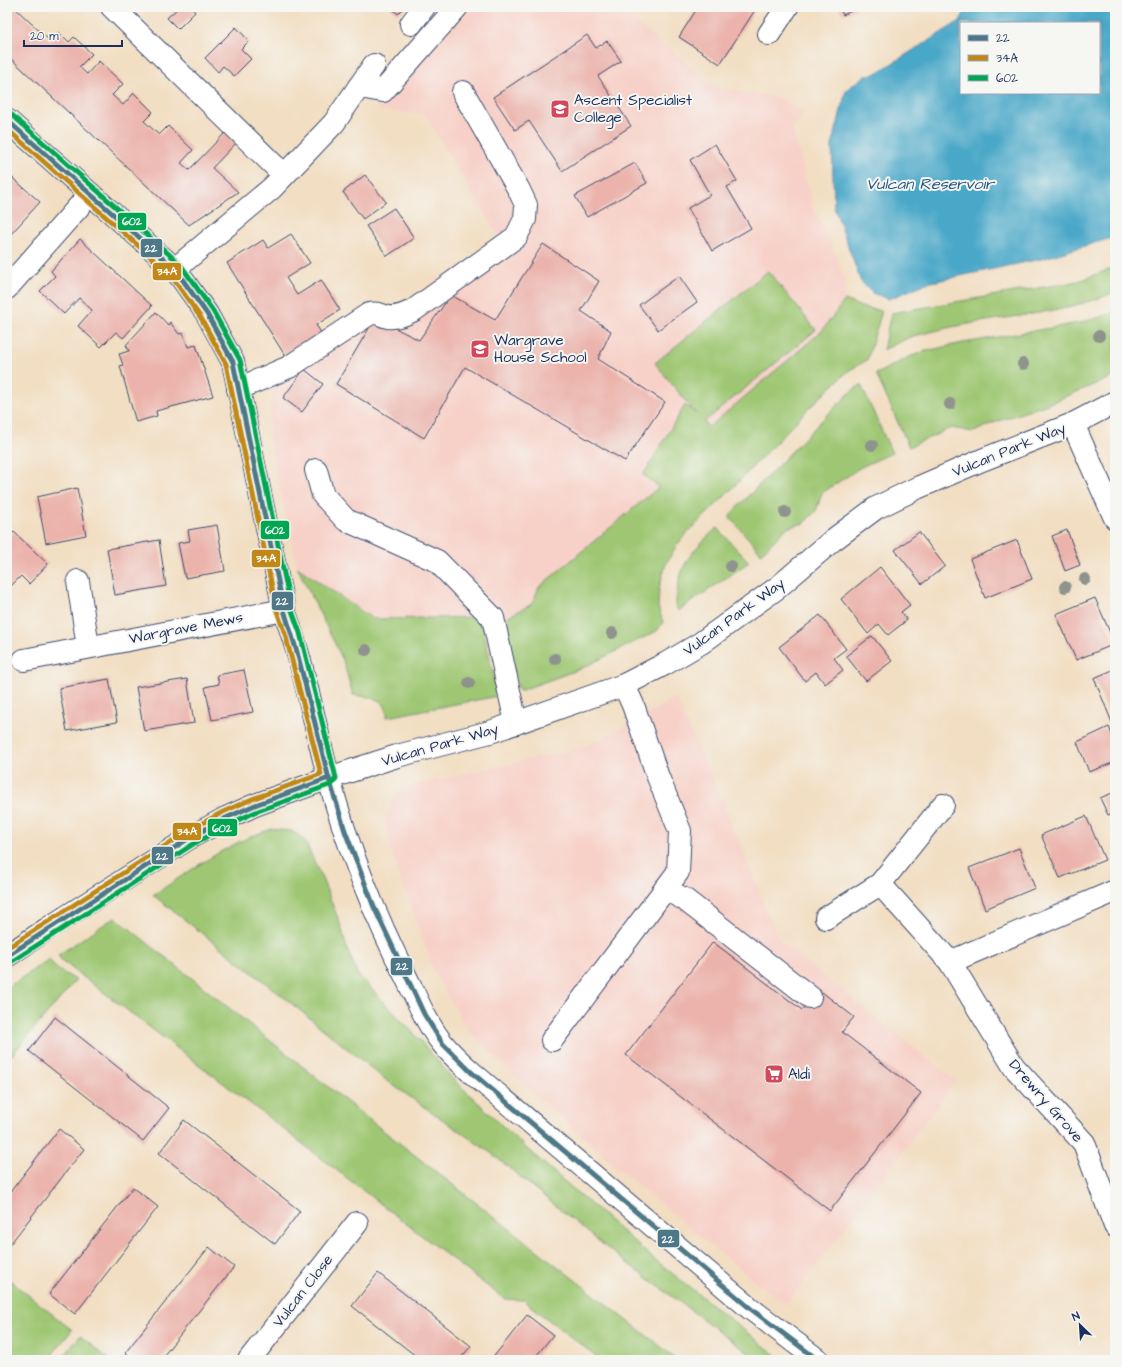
<svg xmlns="http://www.w3.org/2000/svg" width="1122" height="1367" font-family="'Architects Daughter',sans-serif">
<rect width="100%" height="100%" fill="#f6f6f2"/>
<filter id="ink" filterUnits="userSpaceOnUse"><feTurbulence type="fractalNoise" baseFrequency=".025" numOctaves="2"/><feDisplacementMap in="SourceGraphic" scale="8" xChannelSelector="R" yChannelSelector="G"/><feConvolveMatrix kernelMatrix="1 2 1 2 8 2 1 2 1" color-interpolation-filters="sRGB"/></filter>
<filter id="wash" filterUnits="userSpaceOnUse"><feTurbulence type="fractalNoise" baseFrequency=".012" numOctaves="4" result="noise"/><feDisplacementMap in="SourceGraphic" scale="16" xChannelSelector="R" yChannelSelector="G"/><feGaussianBlur stdDeviation="0.9" result="paint"/><feColorMatrix in="noise" values="0 0 0 0 0 0 0 0 0 0 0 0 0 0 0 0 0 1.4 0 .05"/><feComposite in="paint" operator="in"/></filter>
<g filter="url(#wash)">
<rect width="100%" height="100%" fill="#f2dec2"/>
<g fill="#f7d1c8">
<path d="M470,7h147l100,81 64,10 22,16 -2,7 -9,6 22,82 18,37 14,38 -1,16 -24,32 -112,95 -24,-22 -42,70 16,12 -120,100 -7,17 -31,16 -20,-3 -108,2 -76,-52 -29,-133 8,-70 116,-54 109,-70 -77,-126 -47,-4z"/>
<path d="M676,698l52,116 50,125 178,142 -162,214 -8,9 -33,-24 -124,-102 -116,-103 -44,-44 -35,-59 -44,-124 -5,-25 2,-8 5,-13 6,-9 12,-6 22,-6 153,-34z"/>
</g>
<g fill="#9fc773" stroke="#5d7b68">
<path d="M1115,267v25c-54,23 -115,24 -172,37 -11,3 -22,5 -33,8 -9,4 -18,9 -27,13l8,-37 188,-32z"/>
<path d="M768,271l48,59 -112,92 5,5 112,-95 24,-32 16,7 21,4 -15,49 -19,11 -40,38 -82,86 -39,38 -10,12 -11,19 -7,24 -1,19 5,15 -6,9 -77,38 -61,22 -18,-71 31,-16 7,-17 120,-100 -16,-12 42,-70 11,9 -41,-51z"/>
<path d="M1115,311v65l-70,29 -52,18 -17,8 -3,1 -22,-4 -42,19 -33,-73 33,-17 17,-6 32,-7 121,-21 25,-7z"/>
<path d="M861,385l31,68 -31,14 -39,26 -6,18 -12,12 -17,5 -26,25 -32,-37 101,-104 23,-22z"/>
<path d="M717,528l32,34 -71,49c-3,-6 -2,-12 -1,-18 3,-31 18,-45 40,-65z"/>
<path d="M297,567l76,52 108,-2 17,79 -111,21c1,-20 -18,-20 -34,-22l-10,-35z"/>
<path d="M272,829l19,2 9,5 5,5 16,35 20,50 6,23 11,26 61,64 33,39 74,70 128,111 123,97 -3,4h-16l-146,-108 -121,-99 -104,-72 -101,-82 -133,-104c38,-24 75,-53 119,-66z"/>
<path d="M115,917l261,208 302,235h-77l-67,-51 -10,-9 -20,-1 -248,-191 -195,-148 -3,-5z"/>
<path d="M49,959l8,10 19,11 -65,76 -4,-3v-65z"/>
<path d="M7,1278l65,52 -24,30h-41z"/>
<path d="M80,1336l30,24h-49z"/>
</g>
<path fill="#49a7c8" stroke="#326b93" fill-rule="evenodd" d="M967,7h148v230l-74,22 -114,24 -38,16 -17,-6 -11,-11 -27,-75 -2,-61 14,-56 19,-14 10,-2 85,-53zM961,23h138v70h-138z"/>
<g id="blocks">
<g fill="#ebb3ab">
<path d="M11,7h3l36,34 9,-9 10,10 5,-5 18,17 -13,13 8,7 12,-13 24,23 -11,11 11,10 11,-12 19,19 -9,9 15,14 9,-9 25,24 -12,13 8,7 37,-38 11,10 -25,26 26,24 -49,33 -182,-170v-44z"/>
<path d="M179,7h12l4,5 -17,17 -11,-11z"/>
<path d="M390,7h15l-7,7z"/>
<path d="M698,7h59l-37,57 -41,-27z"/>
<path d="M839,7h20l-16,8z"/>
<path d="M236,27l13,14 -8,8 10,10 -17,17 -11,-10 -5,6 -13,-14z"/>
<path d="M587,35l9,13 11,-7 14,20 -23,15 33,50 -69,45 -33,-50 -14,9 -22,-33z"/>
<path d="M715,144l22,37 -10,6 24,41 -39,23 -24,-43 22,-13 -20,-35z"/>
<path d="M635,163l12,20 -60,34 -12,-21z"/>
<path d="M7,173l33,29 -29,32 -4,-4z"/>
<path d="M365,175l21,27 -23,17 -20,-27z"/>
<path d="M394,208l20,30 -27,18 -21,-30z"/>
<path d="M291,234l19,29 -24,15 11,17 24,-15 19,30 -24,15 6,9 -36,23 -59,-94 36,-23 5,8z"/>
<path d="M80,239l72,67 -29,32 -7,-6 -15,15 -23,-21 14,-16 -13,-12 -15,16 -24,-23 15,-15 -4,-5z"/>
<path d="M543,244l56,37 -18,30 30,20 -13,28 67,43 -40,59 -160,-94 -41,71 -88,-54 39,-66 44,22 32,-45 44,25z"/>
<path d="M679,276l18,26 -39,28 -19,-25z"/>
<path d="M156,312l12,13 2,-3 9,12 4,-1 5,14 8,-2 17,51 -57,15 1,5 -21,6 -16,-56 3,-1 -4,-11 10,-3 -3,-6z"/>
<path d="M304,369l19,15 -21,28 -19,-14z"/>
<path d="M77,488l9,47 -40,8 -9,-46z"/>
<path d="M217,525l8,46 -40,7 -7,-35 12,-2 -2,-11z"/>
<path d="M1067,530l13,35 -15,6 -13,-35z"/>
<path d="M14,532l34,32 -19,20 -8,-8 -12,12 -2,-3v-46z"/>
<path d="M919,532l26,34 -23,18 -27,-34z"/>
<path d="M159,540l7,46 -51,9 -8,-46z"/>
<path d="M1017,540l15,39 -47,19 -15,-39z"/>
<path d="M880,567l30,38 -9,7 6,8 -19,15 -9,-11 -11,10 -27,-35z"/>
<path d="M1095,598l20,46 -39,16 -20,-46z"/>
<path d="M820,615l26,34 -12,9 9,12 -18,14 -9,-12 -11,9 -26,-34z"/>
<path d="M872,636l20,25 -26,20 -20,-25z"/>
<path d="M1115,669v61l-21,-52z"/>
<path d="M244,670l9,42 -41,8 -7,-33 14,-3 -2,-9z"/>
<path d="M109,679l8,43 -50,9 -8,-43z"/>
<path d="M187,679l7,44 -50,8 -8,-44z"/>
<path d="M1109,727l6,14v21l-26,10 -12,-30z"/>
<path d="M1115,792v20l-7,3 -8,-17z"/>
<path d="M1086,816l19,44 -45,18 -19,-43z"/>
<path d="M1019,848l16,40 -50,21 -16,-41z"/>
<path d="M713,942l89,68 16,-21 36,28 -12,15 79,61 -91,118 -204,-156z"/>
<path d="M55,1017l114,91 -26,33 -114,-90z"/>
<path d="M184,1120l116,91 -25,33 -116,-91z"/>
<path d="M59,1129l25,20 -77,99v-52z"/>
<path d="M133,1187l25,20 -83,107 -26,-20z"/>
<path d="M209,1247l25,20 -74,93h-26l-9,-7z"/>
<path d="M378,1273l93,73 -12,14h-38l-69,-54z"/>
<path d="M527,1315l26,20 -20,25h-42z"/>
</g>
</g>
</g>
<g filter="url(#ink)">
<use href="#blocks" fill-opacity="0" stroke="#3b496d" stroke-width="1"/>
<g fill="none" stroke-linecap="round" stroke-linejoin="round">
<g stroke="#3b496d" stroke-width="24">
<g id="minor">
<path d="M112,7l172,168"/>
<path d="M411,24l13,-17"/>
<path d="M769,34l18,-27"/>
<path d="M359,87l24,4 74,-84"/>
<path d="M7,120l168,149 32,45 26,48 51,248c20,55 30,113 45,169 19,70 46,137 79,202 10,21 20,45 35,63 8,10 18,19 28,28l280,237 67,51"/>
<path d="M175,269l97,-81 62,-65 40,-58"/>
<path d="M7,288l83,-94"/>
<path d="M238,389l51,-22 80,-53c11,-2 10,1 19,3 10,1 18,-3 26,-7l102,-73 9,-18 1,-14 -7,-15 -56,-98"/>
<path d="M1073,424l42,94"/>
<path d="M316,470l7,25 23,25 91,41 56,57 23,105"/>
<path d="M78,581l10,66"/>
<path d="M24,660l260,-50"/>
<path d="M880,884l70,78 64,105 70,76 31,83"/>
<path d="M665,889l19,10 126,98"/>
<path d="M826,918l54,-34 63,-79"/>
<path d="M7,956l40,-27 144,-92 35,-19 29,-13 74,-27 68,-22 93,-24 134,-47 41,-21 36,-21 76,-55 56,-48 43,-32 41,-20 65,-28 91,-36 42,-22"/>
<path d="M950,962l165,-71"/>
<path d="M552,1040l126,-168 2,-41 -22,-54 -25,-72 -9,-20"/>
<path d="M249,1360l108,-137"/>
</g>
</g>
<use href="#minor" stroke="#fff" stroke-width="22"/>
<g stroke="#f6f6f2" stroke-width="8">
<g id="bus-1">
<path d="M7,120l168,149 32,45 26,48 51,248 13,42 32,127 16,52 29,76 50,107 19,30 28,28 280,237 67,51"/>
<path d="M7,956l184,-119 35,-19 29,-13 74,-27"/>
</g>
</g>
<g stroke="#f6f6f2" stroke-width="8">
<path id="bus-2" d="M7,129l163,145 31,44 25,46 51,247 9,26 35,137 -69,25 -29,13 -35,19 -181,117"/>
</g>
<g stroke="#f6f6f2" stroke-width="8">
<path id="bus-3" d="M11,962l184,-119 34,-19 29,-13 74,-27 4,-6 -36,-145 -9,-25 -51,-248 -27,-49 -33,-47 -168,-149"/>
</g>
<use href="#bus-1" stroke="#4e7888" stroke-width="5"/>
<use href="#bus-2" stroke="#c08818" stroke-width="5"/>
<use href="#bus-3" stroke="#00a651" stroke-width="5"/>
</g>
<g fill="#8e938e">
<circle cx="1099" cy="336" r="6"/>
<circle cx="1023" cy="364" r="6"/>
<circle cx="950" cy="404" r="6"/>
<circle cx="872" cy="445" r="6"/>
<circle cx="785" cy="512" r="6"/>
<circle cx="731" cy="566" r="6"/>
<circle cx="1085" cy="579" r="6"/>
<circle cx="1065" cy="587" r="6"/>
<circle cx="612" cy="633" r="6"/>
<circle cx="366" cy="650" r="6"/>
<circle cx="555" cy="659" r="6"/>
<circle cx="469" cy="683" r="6"/>
</g>
</g>
<defs>
<g id="university-square" transform="scale(1)"><rect x="-9" y="-9" width="18" height="18" rx="4" fill="#d1495b" stroke="#f6f6f2"/><path d="M0-5L7-2L0 1L-7-2ZM-4 1L0 2.5L4 1V4Q0 6-4 4Z" fill="#fff"/></g>
<g id="school-square" transform="scale(1)"><rect x="-9" y="-9" width="18" height="18" rx="4" fill="#d1495b" stroke="#f6f6f2"/><path d="M0-5L7-2L0 1L-7-2ZM-4 1L0 2.5L4 1V4Q0 6-4 4Z" fill="#fff"/></g>
<g id="supermarket-square" transform="scale(1)"><rect x="-9" y="-9" width="18" height="18" rx="4" fill="#d1495b" stroke="#f6f6f2"/><path d="M-6-5.5h2.5l.6 2H6L4.5 2H-2.5L-4.4-4H-6ZM-1.5 3.2a1.3 1.3 0 1 0 .1 0ZM3 3.2a1.3 1.3 0 1 0 .1 0Z" fill="#fff"/></g>
</defs>
<g fill-rule="evenodd">
<use href="#university-square" x="560" y="109"/>
<use href="#school-square" x="480" y="349"/>
<use href="#supermarket-square" x="774" y="1074"/>
</g>
<g text-anchor="middle" dominant-baseline="central" stroke-width="4" stroke-linejoin="round" paint-order="stroke">
<g font-size="15" fill="#1b2f5e" stroke="#f6f6f2" text-anchor="start">
<text x="574" y="100">Ascent Specialist<tspan x="574" dy="17">College</tspan></text>
<text x="494" y="340">Wargrave<tspan x="494" dy="17">House School</tspan></text>
<text x="788" y="1074">Aldi</text>
</g>
<g font-size="15" fill="#1b2f5e" stroke="#f6f6f2">
<text transform="translate(1009 450) rotate(-22)">Vulcan Park Way</text>
<text transform="translate(734 617) rotate(-36)">Vulcan Park Way</text>
<text transform="translate(186 628) rotate(-11)">Wargrave Mews</text>
<text transform="translate(440 745) rotate(-16)">Vulcan Park Way</text>
<text transform="translate(1046 1101) rotate(49)">Drewry Grove</text>
<text transform="translate(303 1291) rotate(-52)">Vulcan Close</text>
</g>
<g font-size="16" font-style="italic" fill="#2b5983" stroke="#f6f6f2">
<text x="930" y="184">Vulcan Reservoir</text>
</g>
</g>
<g stroke="#f6f6f2" stroke-width="1.5">
<rect x="117" y="212" width="30" height="19" rx="4" fill="#00a651"/>
<rect x="140" y="238" width="23" height="20" rx="4" fill="#4e7888"/>
<rect x="152" y="262" width="30" height="19" rx="4" fill="#c08818"/>
<rect x="260" y="520" width="30" height="20" rx="4" fill="#00a651"/>
<rect x="251" y="549" width="30" height="19" rx="4" fill="#c08818"/>
<rect x="271" y="591" width="23" height="20" rx="4" fill="#4e7888"/>
<rect x="207" y="818" width="31" height="19" rx="4" fill="#00a651"/>
<rect x="172" y="822" width="30" height="19" rx="4" fill="#c08818"/>
<rect x="151" y="846" width="23" height="19" rx="4" fill="#4e7888"/>
<rect x="390" y="957" width="23" height="19" rx="4" fill="#4e7888"/>
<rect x="657" y="1229" width="23" height="19" rx="4" fill="#4e7888"/>
</g>
<g font-size="11" text-anchor="middle" font-weight="bold" fill="#fff">
<text x="132" y="225">602</text>
<text x="151" y="252">22</text>
<text x="167" y="275">34A</text>
<text x="275" y="534">602</text>
<text x="266" y="562">34A</text>
<text x="282" y="605">22</text>
<text x="222" y="832">602</text>
<text x="187" y="835">34A</text>
<text x="162" y="860">22</text>
<text x="402" y="970">22</text>
<text x="668" y="1243">22</text>
</g>
<rect width="1122" height="1367" fill="none" stroke="#f6f6f2" stroke-width="24"/>
<rect x="960" y="22" width="140" height="72" fill="#f6f6f2" stroke="#9ea6b7"/>
<rect x="968" y="35" width="20" height="6" fill="#4e7888" stroke="#9ea6b7"/>
<text x="996" y="42" font-size="12" fill="#1b2f5e">22</text>
<rect x="968" y="55" width="20" height="6" fill="#c08818" stroke="#9ea6b7"/>
<text x="996" y="62" font-size="12" fill="#1b2f5e">34A</text>
<rect x="968" y="75" width="20" height="6" fill="#00a651" stroke="#9ea6b7"/>
<text x="996" y="82" font-size="12" fill="#1b2f5e">602</text>
<g transform="translate(1080 1325) rotate(335)" stroke="#f6f6f2" stroke-width="3" paint-order="stroke">
<path d="M0-3L7 15L0 10L-7 15Z" fill="#1b2f5e"/>
<text y="-6" font-size="11" font-weight="bold" text-anchor="middle" fill="#1b2f5e">N</text>
</g>
<path d="M24 40v6h98v-6" fill="none" stroke="#1b2f5e" stroke-width="2"/>
<text x="30" y="40" font-size="12" fill="#1b2f5e" stroke="#f6f6f2" stroke-width="3" paint-order="stroke">20 m</text>
</svg>
